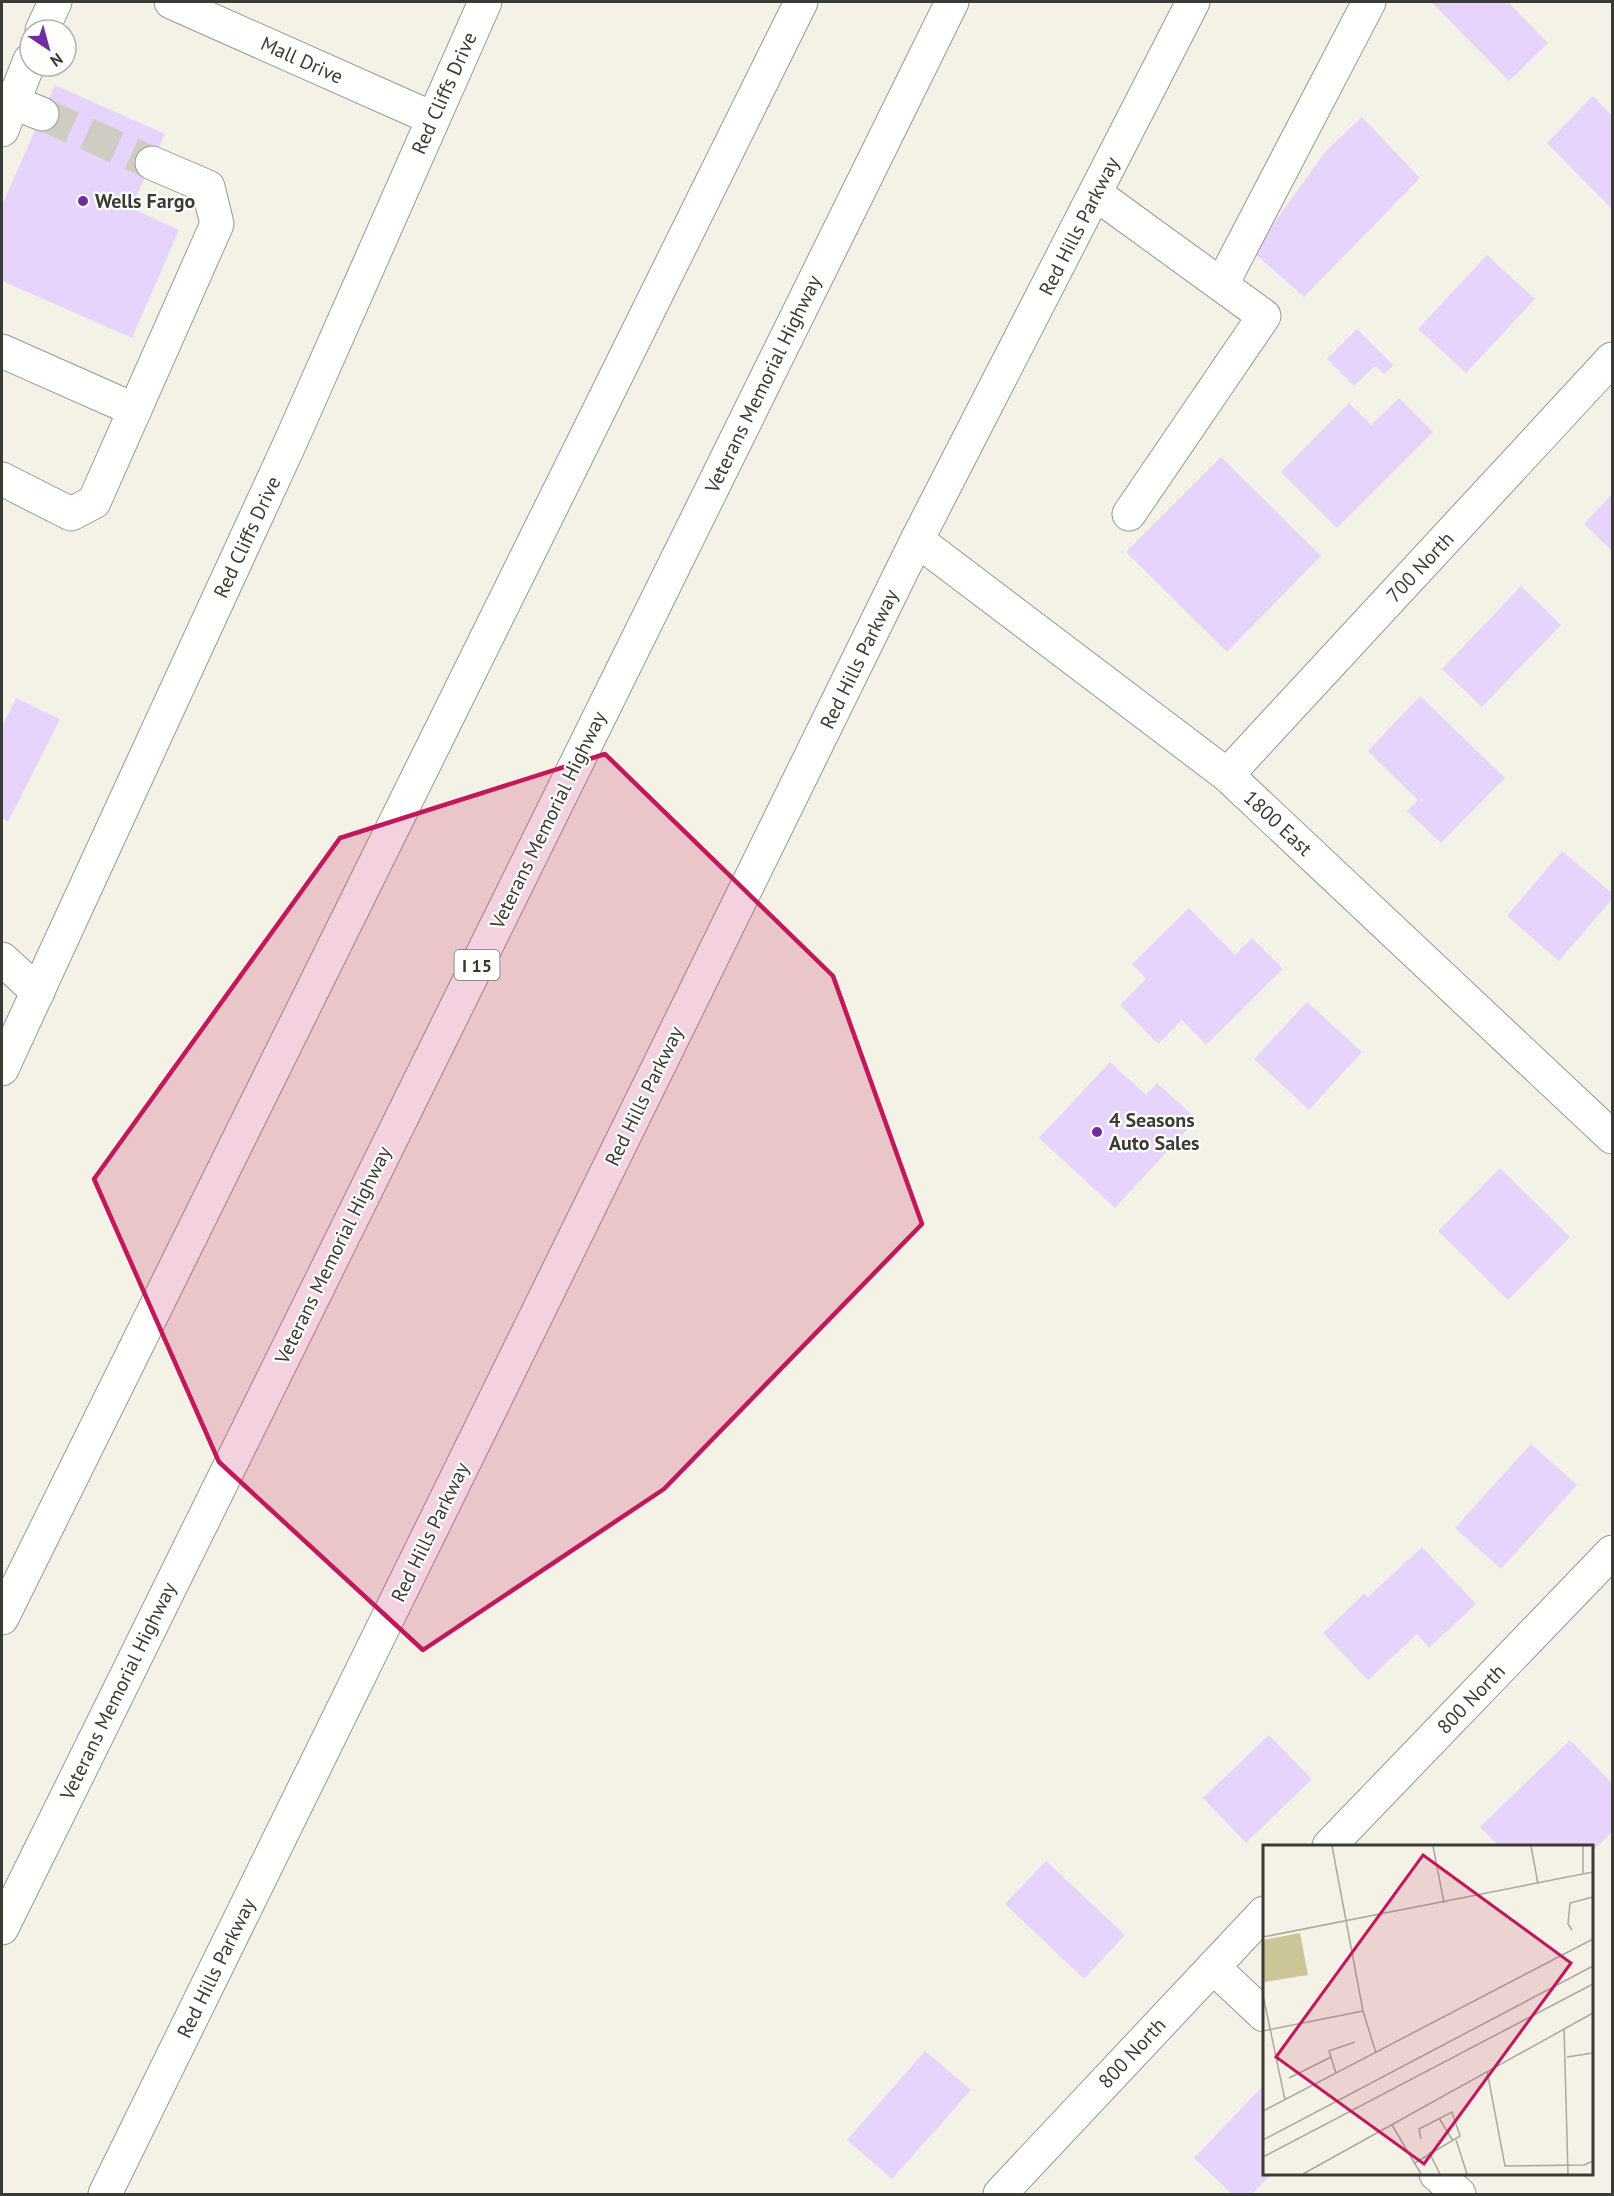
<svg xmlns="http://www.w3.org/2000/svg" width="1614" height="2196" font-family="'PT Sans',sans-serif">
<rect width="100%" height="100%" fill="#f4f2e6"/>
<g fill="#e7d4fc">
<path d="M1431,2h77l40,41 -39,38z"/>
<path d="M55,85l110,49 -34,74 48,22 -47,108 -130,-57v-76z"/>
<path d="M1593,96l19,20v93l-65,-66z"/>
<path d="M1362,117l58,61 -116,119 -51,-45 73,-101z"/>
<path d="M1487,255l48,44 -69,74 -48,-44z"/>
<path d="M1357,329l36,36 -9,9 -9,-8 -21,20 -27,-27z"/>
<path d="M1399,398l34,34 -96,96 -56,-56 68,-69 22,22z"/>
<path d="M1221,457l100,99 -94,96 -101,-100z"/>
<path d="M1612,494v57l-28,-27z"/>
<path d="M1521,586l40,39 -79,82 -40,-38z"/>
<path d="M1420,696l85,82 -64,65 -34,-32 11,-11 -50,-49z"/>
<path d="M16,698l44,21 -52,103 -6,-3v-92z"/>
<path d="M1562,851l50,42v6l-53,62 -52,-45z"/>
<path d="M1189,908l46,47 17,-17 31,31 -77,76 -24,-25 -24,24 -38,-39 26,-26 -14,-15z"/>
<path d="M1307,1002l55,50 -53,58 -55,-51z"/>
<path d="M1110,1062l36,33 11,-12 40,36 -82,89 -76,-70z"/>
<path d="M1500,1168l70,69 -62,63 -70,-69z"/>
<path d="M1531,1444l46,41 -76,84 -46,-41z"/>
<path d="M1422,1547l54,57 -47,44 -12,-14 -49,46 -45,-47 41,-39 4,3z"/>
<path d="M1269,1735l43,44 -66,64 -43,-45z"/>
<path d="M1570,1740l42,43v49l-20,20v-6h-93l-19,-19z"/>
<path d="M1046,1861l79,74 -41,44 -79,-75z"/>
<path d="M925,2051l46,39 -79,89 -45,-39z"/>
<path d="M1261,2088l3,4v82h8l-20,20h-20l-38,-36z"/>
</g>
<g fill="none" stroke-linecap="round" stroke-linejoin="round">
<path stroke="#cfcdc3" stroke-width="33" stroke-dasharray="33 16" stroke-linecap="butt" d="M42,114l110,49"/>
<g stroke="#9a998e" stroke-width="35">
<g id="minor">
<path d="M42,30l13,-28"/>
<path d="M2,98l40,16"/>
<path d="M2,130l28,-70"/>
<path d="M1096,194l168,122 -135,198"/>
<path d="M1222,284l147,-282"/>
<path d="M2,351l133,59"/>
<path d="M2,479l69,35 23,-12 123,-278 -9,-37 -56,-24"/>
<path d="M917,540l310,235 385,362"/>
<path d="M1227,775l385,-416"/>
<path d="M2,959l36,33"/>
<path d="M1329,1846l283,-294"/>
<path d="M1213,1967l51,48"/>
<path d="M1436,2174l23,20"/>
<path d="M1000,2194l264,-281"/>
</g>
</g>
<g stroke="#9a998e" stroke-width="35">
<g id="major">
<path d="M171,2l261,116"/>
<path d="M2,1069l289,-628 194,-439"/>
<path d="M105,2194l812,-1654 276,-538"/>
</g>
</g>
<g stroke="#9a998e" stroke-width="35">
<g id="highway">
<path d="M2,1618l799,-1616"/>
<path d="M2,1928l950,-1926"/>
</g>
</g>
<use href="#minor" stroke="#fff" stroke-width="33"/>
<use href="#major" stroke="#fff" stroke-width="33"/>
<use href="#highway" stroke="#fff" stroke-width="33"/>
</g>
<path fill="#c2185b" fill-opacity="0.2" stroke="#c2185b" stroke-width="4.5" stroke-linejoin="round" d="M605,754l228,222 89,248 -258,265 -241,161 -204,-188 -125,-283 246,-341z"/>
<g fill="#702da1" stroke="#fffffc" stroke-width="2">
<circle cx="83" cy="201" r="6"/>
<circle cx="1097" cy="1132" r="6"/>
</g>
<g text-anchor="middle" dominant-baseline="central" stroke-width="4.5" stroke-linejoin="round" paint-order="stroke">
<rect fill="#fffffc" stroke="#767671" stroke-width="1.5" x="454.5" y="950" width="45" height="30" rx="4.5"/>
<g font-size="18" font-weight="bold" fill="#3b3b36">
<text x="477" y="965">I 15</text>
</g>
<g font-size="20" fill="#3b3b36" stroke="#fffffc">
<text transform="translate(302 60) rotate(24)">Mall Drive</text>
<text transform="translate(444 93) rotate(-66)">Red Cliffs Drive</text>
<text transform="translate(1079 226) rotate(-63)">Red Hills Parkway</text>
<text transform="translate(763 384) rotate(-64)">Veterans Memorial Highway</text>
<text transform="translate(247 537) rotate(-65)">Red Cliffs Drive</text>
<text transform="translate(1420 567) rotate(-47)">700 North</text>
<text transform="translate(859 659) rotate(-64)">Red Hills Parkway</text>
<text transform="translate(548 820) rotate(-64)">Veterans Memorial Highway</text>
<text transform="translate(1278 823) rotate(43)">1800 East</text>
<text transform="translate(644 1096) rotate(-64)">Red Hills Parkway</text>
<text transform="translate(333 1255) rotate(-64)">Veterans Memorial Highway</text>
<text transform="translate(430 1532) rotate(-64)">Red Hills Parkway</text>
<text transform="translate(118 1691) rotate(-64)">Veterans Memorial Highway</text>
<text transform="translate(1471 1699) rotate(-46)">800 North</text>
<text transform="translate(216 1968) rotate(-64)">Red Hills Parkway</text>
<text transform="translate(1132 2053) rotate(-47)">800 North</text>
</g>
<g font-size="20" font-weight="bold" fill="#3b3b36" stroke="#fffffc" text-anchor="start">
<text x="95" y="201">Wells Fargo</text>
<text x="1109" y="1120">4 Seasons<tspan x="1109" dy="23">Auto Sales</tspan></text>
</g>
</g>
<g transform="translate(1263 1845)">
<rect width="330" height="330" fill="#f4f2e6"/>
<path d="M37,88l8,42 -44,7 -1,-42z" fill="#ccc598"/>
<path fill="none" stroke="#aaa9a0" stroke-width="1.5" d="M69,1l31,165 13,42M170,1l11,57M268,1l7,38M320,1v27M309,85l-4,-6 2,-21 23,-6M0,92l330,-65M0,150l22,105M301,183l4,146M0,186l100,-20M304,212l26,-4M224,226l18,95 79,-1 9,-4M73,228l-7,-22 26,-9M26,233l42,-21M0,266l330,-172M176,273l14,23M129,280l29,49M0,295l330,-174M193,295l11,34M166,307l11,22M0,312l330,-173M152,318l45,-27 -8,-24 -33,17 2,10M40,329l290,-161"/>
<path fill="#c2185b" fill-opacity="0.15" stroke="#c2185b" stroke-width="3" d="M160,10l148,108 -147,201 -148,-107z"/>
<rect width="330" height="330" fill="none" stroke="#3b3b36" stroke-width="3"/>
</g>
<rect width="1614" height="2196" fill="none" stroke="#3b3b36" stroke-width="6"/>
<g transform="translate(48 48) rotate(144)"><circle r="28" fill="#fffffc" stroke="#b1b1ad" stroke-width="1.5"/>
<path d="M0-4.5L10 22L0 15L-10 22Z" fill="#702da1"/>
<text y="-9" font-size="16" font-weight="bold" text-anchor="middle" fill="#3b3b36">N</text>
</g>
</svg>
